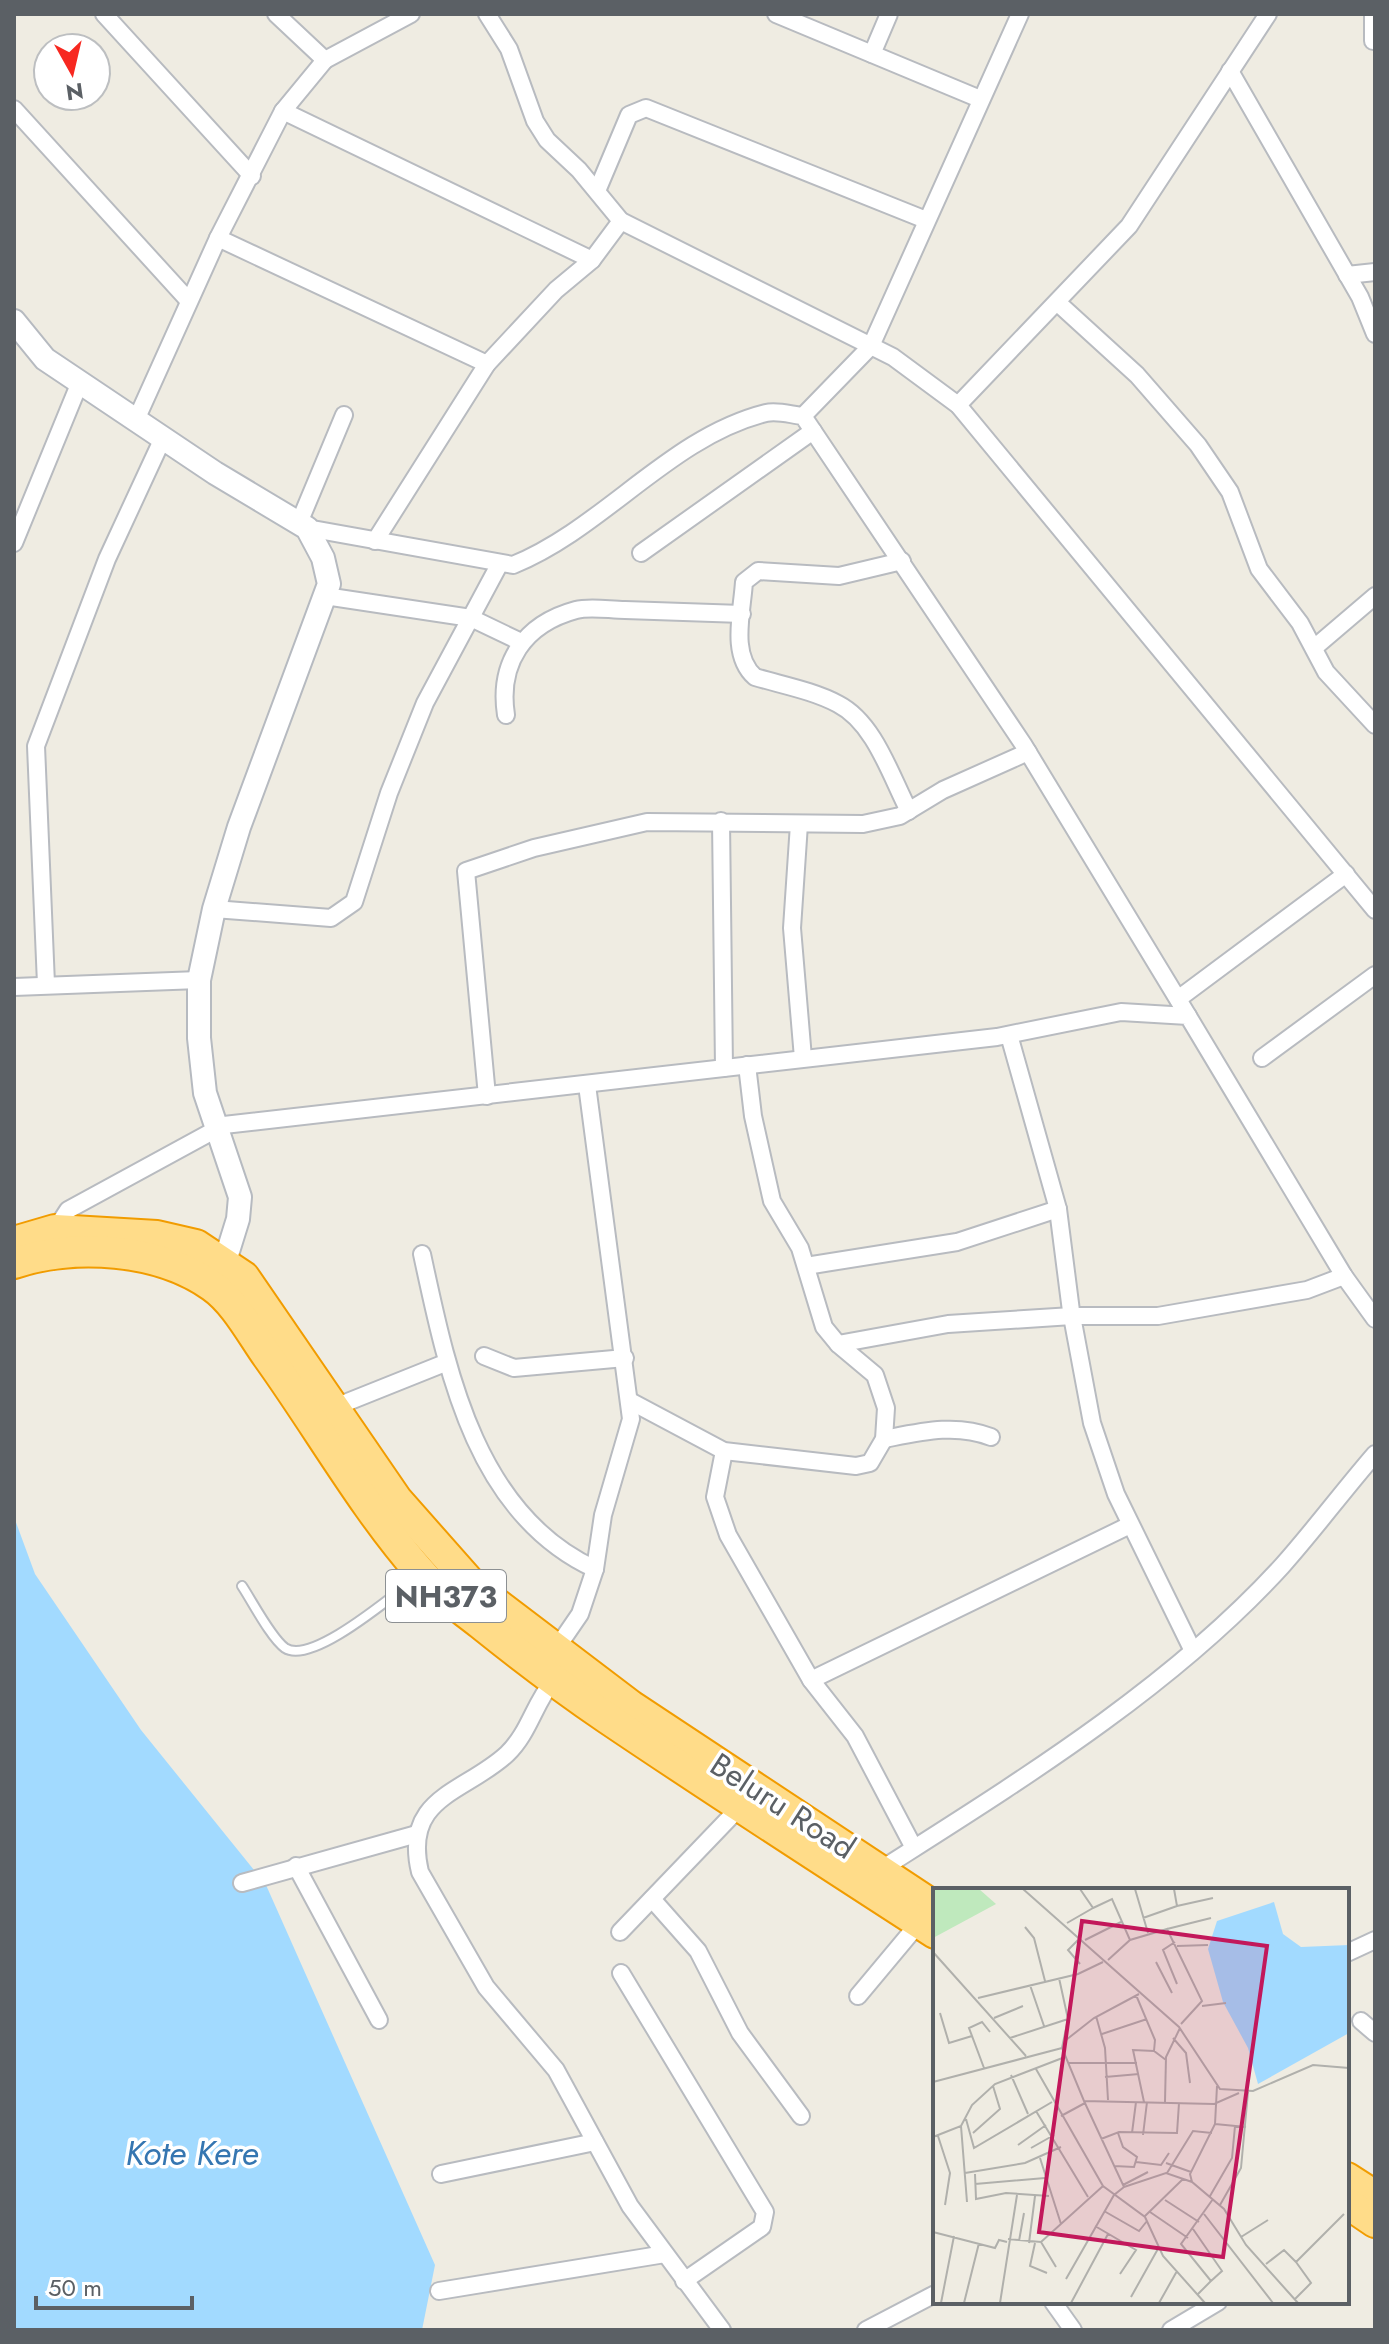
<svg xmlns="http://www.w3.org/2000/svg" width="1389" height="2344" font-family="Jost,sans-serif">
<rect width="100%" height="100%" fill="#efece2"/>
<path fill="#a2daff" d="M14,1517l21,57 106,156 125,155 169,380 -13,65h-408z"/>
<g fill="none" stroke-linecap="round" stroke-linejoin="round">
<g stroke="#b8bbc0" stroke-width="12">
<path id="lane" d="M242,1586c10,15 29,52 43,62 27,18 109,-54 133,-71"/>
</g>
<g stroke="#b8bbc0" stroke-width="20">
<g id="street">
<path d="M104,14l148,162"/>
<path d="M487,14l22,35 26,72 12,19 32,30 42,51 272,136 65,48 417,505"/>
<path d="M776,14l204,85"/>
<path d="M1373,41v-27"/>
<path d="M872,54l17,-40"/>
<path d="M325,60l86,-46"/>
<path d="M1230,71l130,226 15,37"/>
<path d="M14,109l175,192"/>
<path d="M283,111l309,149"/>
<path d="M597,191l32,-76 17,-7 280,112"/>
<path d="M218,238l269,126"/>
<path d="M1347,275l28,-3"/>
<path d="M1058,303l79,72 61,70 32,47 29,77 41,54 26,49 49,53"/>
<path d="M958,405l171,-179 139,-212"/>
<path d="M803,416l68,-70 149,-332"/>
<path d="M136,420l82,-182 65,-127 42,-51 -49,-46"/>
<path d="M299,523l45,-108"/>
<path d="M307,528l206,37c91,-37 157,-128 253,-152 11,-3 26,2 37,3l220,328 165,272"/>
<path d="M375,541l112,-177 69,-74 36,-30 29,-39"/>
<path d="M14,543l66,-161"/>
<path d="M641,553l172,-122"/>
<path d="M902,561l-63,15 -81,-5 -14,11c-2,31 -14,73 11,95 27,8 59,14 83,27 37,19 53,73 71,107"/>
<path d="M325,596l146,22 50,24"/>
<path d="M1314,648l61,-52"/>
<path d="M506,715c-8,-52 18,-91 70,-105 14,-4 34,0 49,0 39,1 78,3 117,4"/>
<path d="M721,821l3,247"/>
<path d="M799,824l-7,104 11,130"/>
<path d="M214,909l117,9 23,-16 35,-109 36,-90 74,-138"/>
<path d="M46,984l-10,-238 71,-187 56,-121"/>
<path d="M14,987l185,-7"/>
<path d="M1178,999l168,-125"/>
<path d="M1009,1035l49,174 13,102 21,112 24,71 76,155"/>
<path d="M1262,1058l113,-83"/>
<path d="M487,1096l-21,-225 68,-23 113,-26 216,2 37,-8 43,-26 85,-38"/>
<path d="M55,1230l13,-20 156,-85 773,-88 124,-25 67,4 156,260 31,43"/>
<path d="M422,1254c25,116 53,260 173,315"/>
<path d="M806,1266l151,-24 101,-33"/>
<path d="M838,1344l110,-20 124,-8h86l149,-26 37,-14"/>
<path d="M484,1356l30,12 111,-10"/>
<path d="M630,1401l94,50 132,15 14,-3 14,-24 2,-31 -11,-33 -37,-31 -14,-17 -24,-79 -28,-47 -19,-85 -6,-51"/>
<path d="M335,1407l110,-44"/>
<path d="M884,1439c36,-7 72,-16 107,-2"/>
<path d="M724,1451l-9,46 13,38 83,145 44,56 59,112"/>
<path d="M556,1649l24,-35 15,-45 8,-54 28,-96 -44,-334"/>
<path d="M811,1680l319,-155"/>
<path d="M553,1681c-19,23 -24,52 -46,73 -42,39 -105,42 -87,118l66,115 70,83 74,136 92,124"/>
<path d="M296,1866l83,154"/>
<path d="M880,1870c138,-88 291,-182 402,-304 32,-36 61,-75 93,-112"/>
<path d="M242,1883l175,-49"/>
<path d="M652,1899l46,52 42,82 61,83"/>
<path d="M620,1932l119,-124"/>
<path d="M1347,1953l28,-13"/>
<path d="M621,1973l144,239 -3,15 -78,54"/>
<path d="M858,1996l61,-73"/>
<path d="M1361,2021l14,12"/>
<path d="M441,2174l154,-32"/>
<path d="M439,2291l226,-37"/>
<path d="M1053,2302l20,28"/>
<path d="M866,2330l69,-36"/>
<path d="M1171,2330l47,-28"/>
</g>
</g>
<g stroke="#b6bac0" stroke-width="26">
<path id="secondary" d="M14,321l31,38 170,114 92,55 16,30 6,26 -90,243 -25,82 -15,71v58l6,55 35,104 -2,22 -13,42"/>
</g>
<g stroke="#f19c00" stroke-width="34">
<g id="highway">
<path d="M14,1242l41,-12 102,6 39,9 48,32 153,223 76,86 158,120 304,201"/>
<path d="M14,1263c61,-20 144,-15 198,23 23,16 39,47 56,71 51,71 95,150 153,216 17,20 40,35 60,51 41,33 82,64 126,94 108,73 218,144 328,215"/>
<path d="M1347,2178l28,18"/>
<path d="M1347,2203l28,19"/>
</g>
</g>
<use href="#lane" stroke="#fff" stroke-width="8"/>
<use href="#street" stroke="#fff" stroke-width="16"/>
<use href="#secondary" stroke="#fff" stroke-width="22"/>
<use href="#highway" stroke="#ffdc89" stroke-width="30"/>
</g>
<g text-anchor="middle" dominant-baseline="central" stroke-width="7" stroke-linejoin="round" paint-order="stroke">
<rect fill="#fff" stroke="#8c9093" stroke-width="2" x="386" y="1570" width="120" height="52" rx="6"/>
<g font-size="30" font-weight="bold" fill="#5b6065">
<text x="446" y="1596">NH373</text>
</g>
<g font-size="32" fill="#5b6065" stroke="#fff">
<text transform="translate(783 1806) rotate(33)">Beluru Road</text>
</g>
<g font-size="34" font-style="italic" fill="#3576b1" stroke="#fff">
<text x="192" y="2153">Kote Kere</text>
</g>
</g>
<g transform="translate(933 1888)">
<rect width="416" height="416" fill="#efece2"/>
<path d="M0,1h46l17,15 -63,34z" fill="#bfe9bd"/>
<path d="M341,14l9,32 18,13 48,-2v88l-91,51 -10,-36 -25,-46 -15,-53 9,-28z" fill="#a2daff"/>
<path fill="none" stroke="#b0b0ac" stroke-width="2" d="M90,1l156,138 41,62 33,2 60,-26 36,3M202,1l13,44M244,18l36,-8M160,20l19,-9 18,41M210,30l34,-12 -3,-17M134,35l26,-15 -13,-19M92,39l9,11 11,43M234,41l44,-11M145,52l-10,10 12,14M152,52l36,-18M242,54l-12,8 14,34M244,58l31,-1M0,64l93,104M175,72l22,-20 37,-11 35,72 -21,23M223,74l16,31M126,90l9,41 -6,29 22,53 130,3 25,-11M97,97l14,41M203,107l19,45 -1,11M45,110l100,-24 25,-12M269,118l24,-3M7,125l9,30 23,-7M163,128l9,32 3,52M61,130l29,-12M169,146l45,-15M77,150l58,-19M240,150l13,15 4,30M133,152l28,-22 45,-24M135,175h69M51,180l-15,-40 13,-6 8,10M103,181l67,117 42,31 18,39 42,47M78,187l17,39M172,189l34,-3M0,194l129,-34M151,213l40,86 42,-14 26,9 32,27 22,36 52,58M211,214l-11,-52 21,1 12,9M232,214l1,-45 14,-29M103,223l52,86M128,228l24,-13M33,231l8,29 78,-46M282,236l31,3M28,238l6,76M40,245l27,-24 -7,-23M199,245l4,-31M210,247l4,-33M5,248l12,37 -5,32M0,249l28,-11 11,-21 23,-21 70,-27M168,251l18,-7 58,1 2,-30M85,257l28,-20M98,260l23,-13M107,270l21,66M203,274l25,3 8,-12M233,275l25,9M181,278l20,1 3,-10 -14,-10 -5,-14M32,285l60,-10 36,-16M234,285l26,-42 19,2M42,286l1,25 30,-6 43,3M259,294l-2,-8 25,-50 2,-38M42,296l70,-6M190,297l25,-13M277,308l22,-38 3,-32M232,312l34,22M287,317l21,-37 7,-76M171,323l35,20 8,-10M217,324l38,26M271,326l69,89M212,328l38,-37M162,338l41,24 -16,24M260,341l29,42 -11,10M0,344l62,16 4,-8 8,2M308,349l27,-17M75,351l33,3 62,-56M86,353l5,-28M108,354l15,25M96,355l6,-47M102,355l-5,23 17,7M333,376l18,-14 12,12 48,-48M133,391l48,-84 10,-8M265,406l13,-13 -30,-37 32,-45M198,409l28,-50M362,411l16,-16 -15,-21M8,415l13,-67M31,415l15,-60M67,415l17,-108M138,415l37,-69M226,415l18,-32"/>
<path fill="#c2185b" fill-opacity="0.15" stroke="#c2185b" stroke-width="4" d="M149,33l185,25 -44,311 -184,-25z"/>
<rect width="416" height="416" fill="none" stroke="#5b6065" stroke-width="4"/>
</g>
<rect width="1389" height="2344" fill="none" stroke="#5b6065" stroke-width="32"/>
<g transform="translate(72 72) rotate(172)"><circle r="38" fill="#ffffff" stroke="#bdbfc1" stroke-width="2"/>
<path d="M0-6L14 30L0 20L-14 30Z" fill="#f72820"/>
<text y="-12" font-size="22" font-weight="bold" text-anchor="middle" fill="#5b6065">N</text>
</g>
<path d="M36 2296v12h156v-12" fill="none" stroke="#5b6065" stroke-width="4"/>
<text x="48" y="2296" font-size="24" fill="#5b6065" stroke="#ffffff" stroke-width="6" paint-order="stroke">50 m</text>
</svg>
